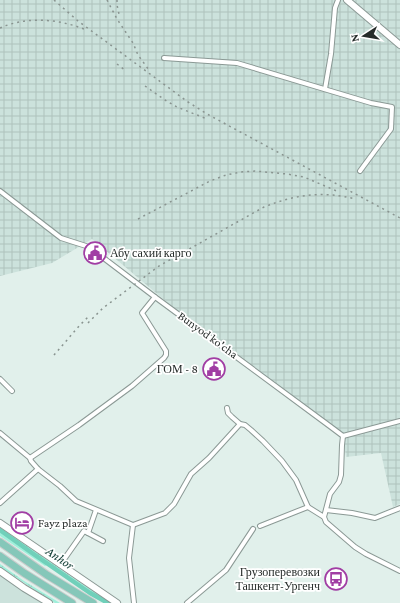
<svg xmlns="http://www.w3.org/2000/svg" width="400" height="603" font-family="'Crimson Pro',serif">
<defs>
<pattern id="industrial-grid" width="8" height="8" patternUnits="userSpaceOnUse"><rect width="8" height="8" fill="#cce2dc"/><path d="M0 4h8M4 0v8" fill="none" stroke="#afc2bd"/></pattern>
<pattern id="grass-tufts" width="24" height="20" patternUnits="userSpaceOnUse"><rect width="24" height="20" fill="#a0efdb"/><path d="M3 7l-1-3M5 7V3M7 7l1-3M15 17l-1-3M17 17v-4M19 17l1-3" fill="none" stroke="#8acdbc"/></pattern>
</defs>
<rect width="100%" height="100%" fill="#e1f0eb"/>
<path fill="#cce2dc" d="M0,574l43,29h-43z"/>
<path fill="url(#industrial-grid)" d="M0,0h400v504l-7,3 -12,-54 -35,4 -3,-21 -162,-122 -89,-75 -40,24 -52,13z"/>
<g fill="url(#grass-tufts)">
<path d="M0,526l73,52 36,23 1,2 -18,-10 -44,-29 -3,2 -45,-30z"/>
<path d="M0,564l24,17 36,22h-5l-55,-36z"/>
</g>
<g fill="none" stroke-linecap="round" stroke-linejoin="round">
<path stroke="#70d0ba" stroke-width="4.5" d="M0,530l32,23 58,40 18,10"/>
<g stroke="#8b9995" stroke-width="6">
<g id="street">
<path d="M164,58l73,5 134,40 21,4 -1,22 -31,42"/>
<path d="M325,89l6,-35 4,-46 3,-8"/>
<path d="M0,191l61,47 25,8 11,7 58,44 176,130 12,9 -1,9 -1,30 -2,7 -9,12 -6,23"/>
<path d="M0,379l12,12"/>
<path d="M227,408l1,5 4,4 8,7 5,1 6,5 12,11 19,20 14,19 12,27"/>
<path d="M0,433l30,25 1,3 7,8 22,17 16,15 57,24 32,-12 9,-9 17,-30 18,-16 31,-34"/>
<path d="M343,436l57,-15"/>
<path d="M30,458l49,-33 53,-39 32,-28 2,-3v-4l-24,-38 13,-16"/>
<path d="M0,503l38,-34"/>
<path d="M326,510l26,3 23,5 25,-10"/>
<path d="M133,525l-4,33 5,45"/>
<path d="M260,526l48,-19 16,10 2,5 29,25 11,7 34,17"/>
<path d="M88,533l15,8"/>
<path d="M60,565l24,-34 4,2 8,-23"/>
<path d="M187,603l39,-33 27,-41"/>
</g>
</g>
<g stroke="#8b9995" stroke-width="8">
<g id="secondary">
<path d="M347,0l53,45"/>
<path d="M0,523l117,80"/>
<path d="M0,571l24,17 25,15"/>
</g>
</g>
<g stroke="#cbcccc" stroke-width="9">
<g id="primary">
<path d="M0,542l47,33 46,28"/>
<path d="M0,556l24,17 48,30"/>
</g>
</g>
<use href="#street" stroke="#fff" stroke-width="4"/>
<use href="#secondary" stroke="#fff" stroke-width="6"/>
<use href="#primary" stroke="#85c7b9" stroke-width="7"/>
<g stroke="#899490" stroke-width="1.5" stroke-dasharray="2 4" stroke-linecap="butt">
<path d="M54,0l24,21 110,81 19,12 193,104"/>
<path d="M107,0l10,19 16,24 5,12 11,15"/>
<path d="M117,0v5l2,9"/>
<path d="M0,28c27,-12 58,-9 84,1"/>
<path d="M117,64l9,7"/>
<path d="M145,86l20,14 12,7 30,12"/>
<path d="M138,219l72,-38 16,-6 15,-3 14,-1 32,3 17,3 35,15"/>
<path d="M88,323l15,-15 56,-42 105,-59c33,-13 58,-16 92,-8"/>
<path d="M54,355l26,-30 10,-10"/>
</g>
</g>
<defs>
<g id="civic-ring" transform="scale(1.15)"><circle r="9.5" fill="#fff" stroke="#a13ea4" stroke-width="1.5"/><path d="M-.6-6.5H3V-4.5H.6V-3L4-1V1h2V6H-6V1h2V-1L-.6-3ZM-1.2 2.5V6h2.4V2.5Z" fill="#a13ea4"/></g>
<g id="hotel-ring" transform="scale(1.15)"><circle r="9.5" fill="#fff" stroke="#a13ea4" stroke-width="1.5"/><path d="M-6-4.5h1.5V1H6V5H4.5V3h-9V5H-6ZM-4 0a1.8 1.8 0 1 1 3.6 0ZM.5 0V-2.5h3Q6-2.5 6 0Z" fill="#a13ea4"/></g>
<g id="bus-ring" transform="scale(1.15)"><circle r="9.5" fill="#fff" stroke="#a13ea4" stroke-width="1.5"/><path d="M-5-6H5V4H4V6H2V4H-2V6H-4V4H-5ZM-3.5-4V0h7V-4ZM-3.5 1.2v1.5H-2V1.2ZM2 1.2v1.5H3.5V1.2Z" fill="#a13ea4"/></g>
</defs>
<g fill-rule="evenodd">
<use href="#civic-ring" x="95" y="253"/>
<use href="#civic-ring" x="214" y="369"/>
<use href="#hotel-ring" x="22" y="523"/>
<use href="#bus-ring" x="336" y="579"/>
</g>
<g text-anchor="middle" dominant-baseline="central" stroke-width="3.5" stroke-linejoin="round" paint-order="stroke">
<g font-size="12" fill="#262c2a" stroke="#fff" text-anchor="start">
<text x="110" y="253">Абу сахий карго</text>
<text x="198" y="369" text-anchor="end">ГОМ - 8</text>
<text x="38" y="523">Fayz plaza</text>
<text x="320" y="572" text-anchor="end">Грузоперевозки<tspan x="320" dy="14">Ташкент-Ургенч</tspan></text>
</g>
<g font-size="12" fill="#262c2a" stroke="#fff">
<text transform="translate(208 335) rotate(36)">Bunyod ko'cha</text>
</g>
<g font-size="13" font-style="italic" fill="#0d3a31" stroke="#fff">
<text transform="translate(60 558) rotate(34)">Anhor</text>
</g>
</g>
<g transform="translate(364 36) rotate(258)" stroke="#ffffff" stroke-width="3" paint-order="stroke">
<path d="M0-3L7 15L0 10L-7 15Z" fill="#262c2a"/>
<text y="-6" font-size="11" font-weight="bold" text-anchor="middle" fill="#262c2a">N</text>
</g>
</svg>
